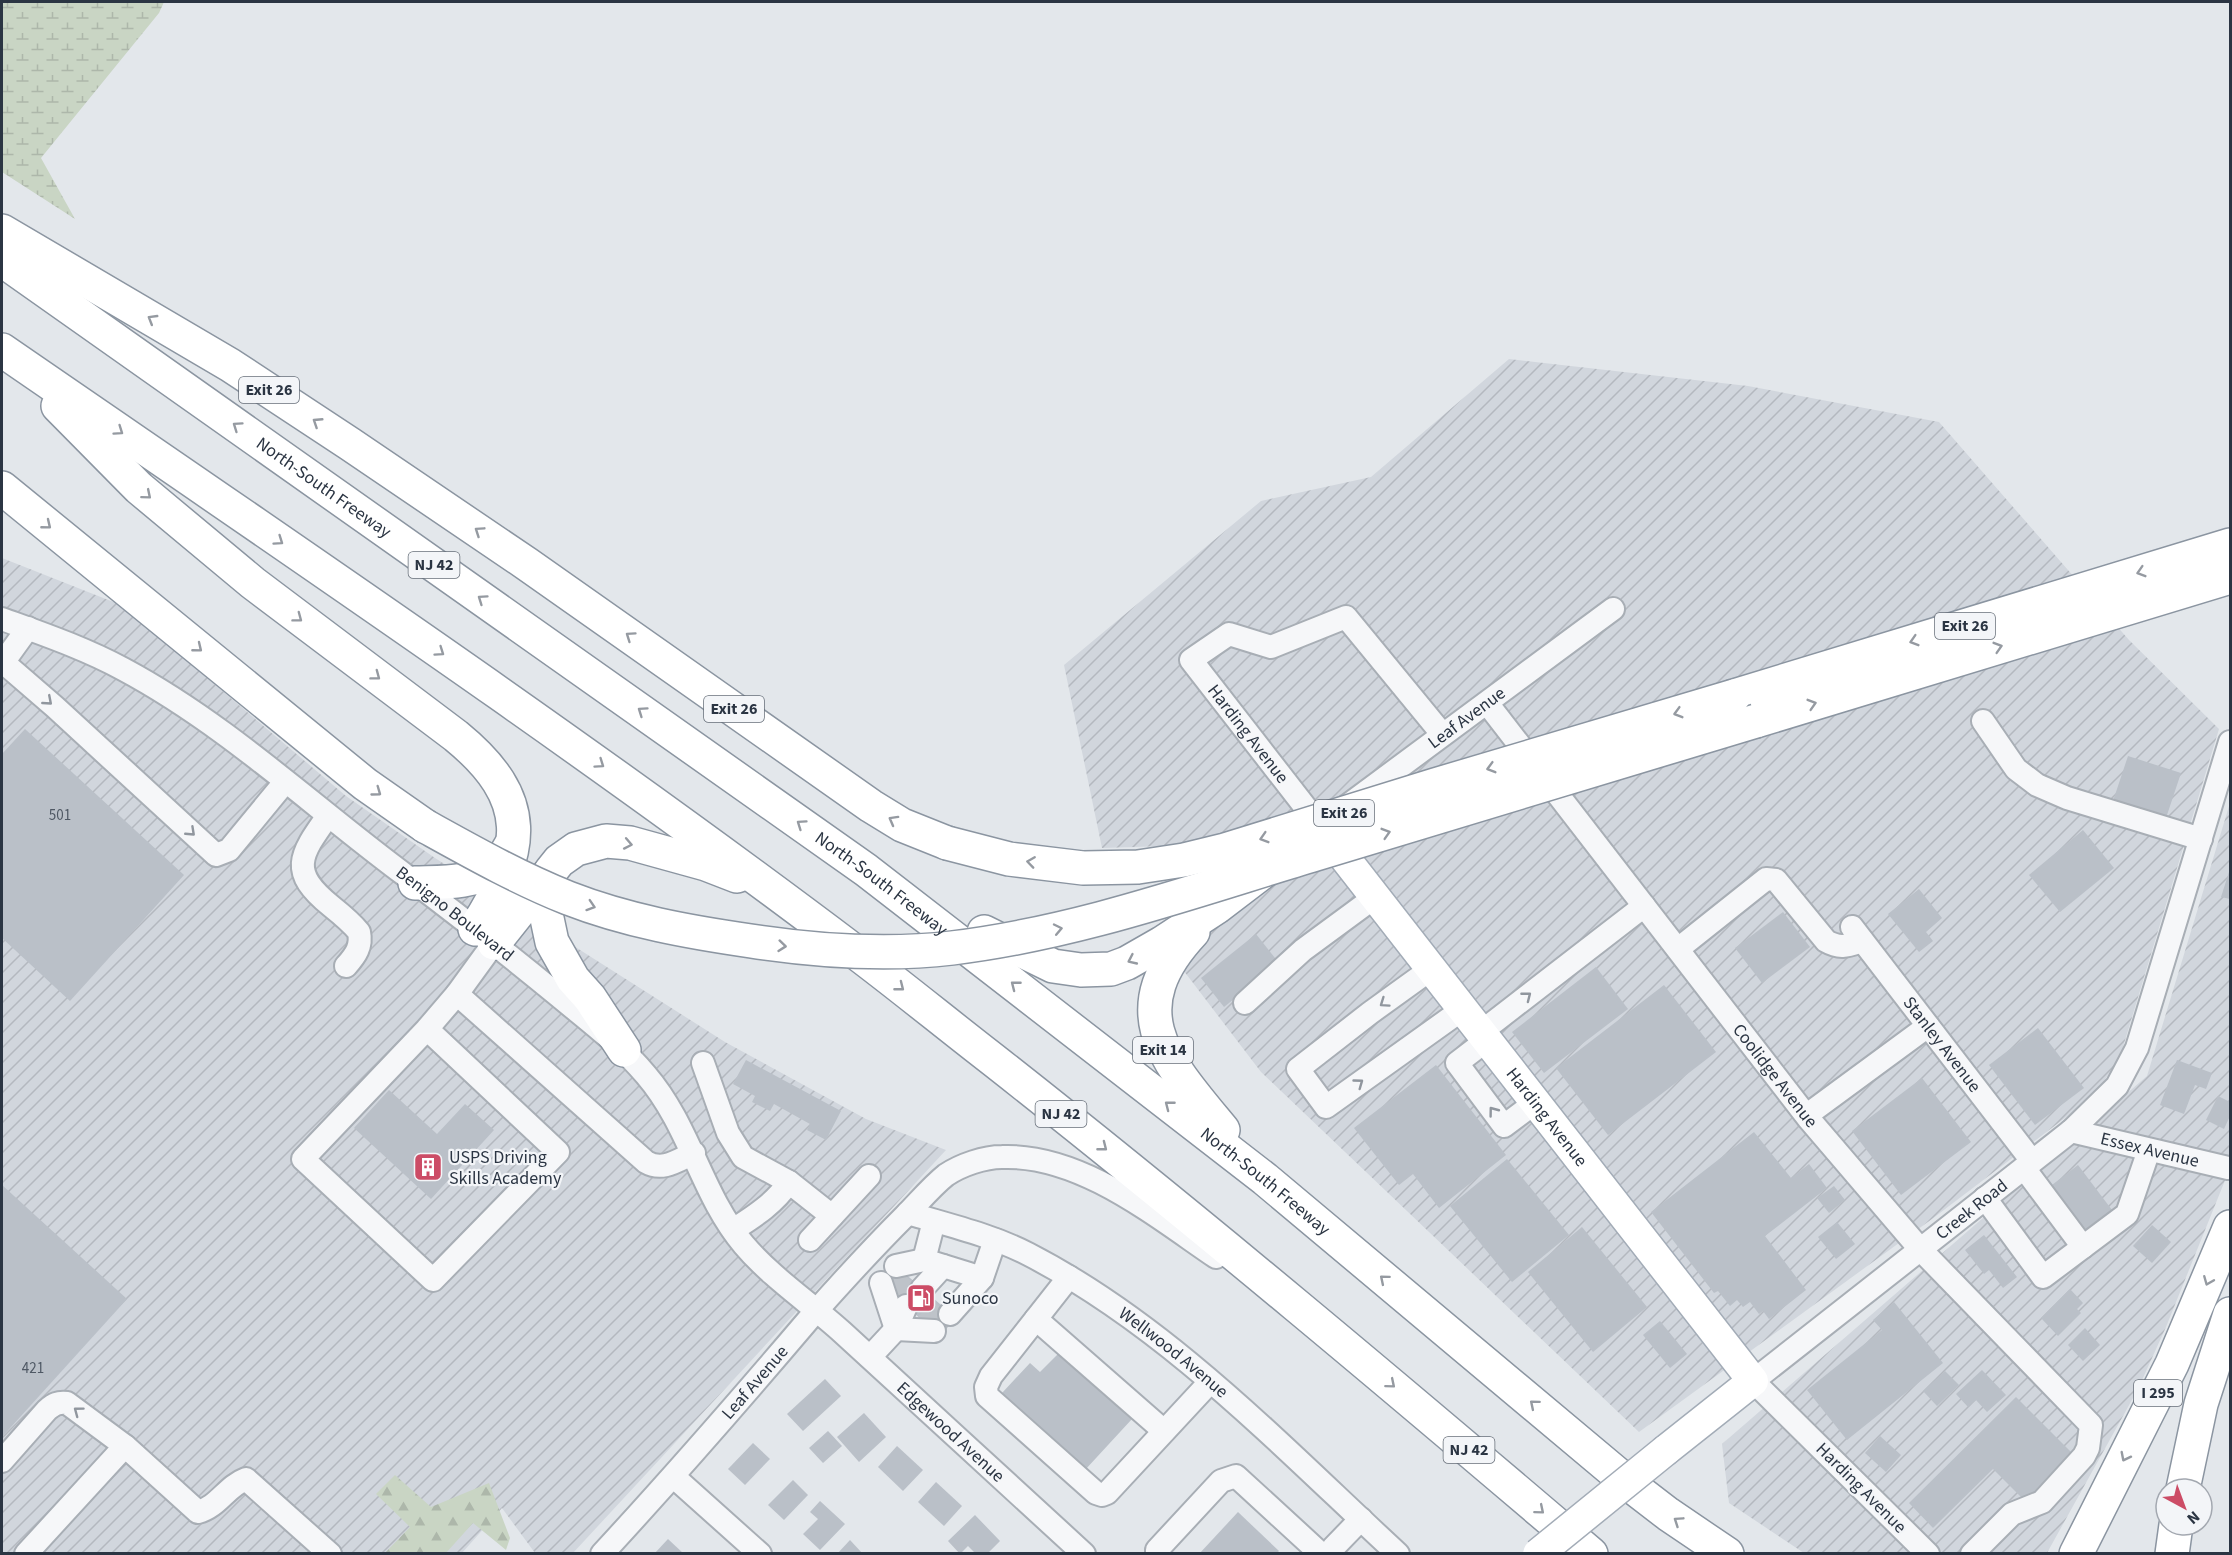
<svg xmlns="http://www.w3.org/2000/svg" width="2232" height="1555" font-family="'Source Sans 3',sans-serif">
<defs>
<pattern id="industrial-furrows" width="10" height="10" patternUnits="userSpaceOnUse" patternTransform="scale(1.5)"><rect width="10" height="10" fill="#d1d6dd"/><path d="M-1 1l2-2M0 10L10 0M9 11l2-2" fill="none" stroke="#b4b8bf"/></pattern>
<pattern id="forest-firs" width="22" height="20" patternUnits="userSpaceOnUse" patternTransform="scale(1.5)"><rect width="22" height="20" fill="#c9d5c4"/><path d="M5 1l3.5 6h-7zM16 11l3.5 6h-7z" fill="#adb7aa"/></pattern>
<pattern id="wetland-marsh" width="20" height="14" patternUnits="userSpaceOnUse" patternTransform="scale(1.5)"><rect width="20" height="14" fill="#c9d5c4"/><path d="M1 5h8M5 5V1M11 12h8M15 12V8" fill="none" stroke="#adb7aa"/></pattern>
</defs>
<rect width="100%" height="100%" fill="#e3e7eb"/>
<g fill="url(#industrial-furrows)">
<path d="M1509,359l239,27 191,36 190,218 90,89 -99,328 -26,39 -162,123 -293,213 -378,-360 -97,-127 69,-54 -34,-46 -97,3 -38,-183 197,-164 110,-24z"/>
<path d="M2,558l119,47 225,191 89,62 290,184 141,77 80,31 -373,403h-38l-33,-45 -40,45h-460z"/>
<path d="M2230,803v365l-64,159 -28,62 -91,164h-243l-75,-50 -7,-59 425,-368z"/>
</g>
<path fill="url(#forest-firs)" d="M395,1475l36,32 58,-24 21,55 -4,12 -33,-27 -27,30h-61l25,-26 -34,-33z"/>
<path fill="url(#wetland-marsh)" d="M2,2h162l-5,11 -118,145 34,61 -73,-47z"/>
<g fill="#bac0c8">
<path d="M25,729l159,146 -114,126 -68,-63v-184z"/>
<path d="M2128,756l53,17 -15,45 -53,-17z"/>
<path d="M2083,830l31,38 -54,44 -31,-37z"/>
<path d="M2230,869v30l-9,-2z"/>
<path d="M1919,889l23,29 -16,14 7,9 -14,11 -31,-38z"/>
<path d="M1783,912l27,35 -48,36 -27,-35z"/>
<path d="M1256,934l23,29 -55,44 -23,-29z"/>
<path d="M1596,967l32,42 -84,64 -32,-41z"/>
<path d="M1664,985l52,67 -108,83 -52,-67z"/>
<path d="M2038,1028l46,60 -49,37 -46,-60z"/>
<path d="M746,1060l95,51 -15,29 -19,-10 3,-6 -36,-20 -4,7 -18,-9 3,-6 -22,-12z"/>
<path d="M2177,1060l35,13 -6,16 -11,-4 -11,29 -24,-9z"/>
<path d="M1436,1065l70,90 -67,53 -26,-34 -14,11 -45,-57z"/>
<path d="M1922,1078l49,64 -70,53 -49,-64z"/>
<path d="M389,1090l48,44 28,-30 29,26 -63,69 -77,-71z"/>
<path d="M2218,1096l12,6v14l-6,13 -18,-9z"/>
<path d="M1754,1132l37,46 18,-14 18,24 -62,48 41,54 -37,29 -6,-8 -4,3 -9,-12 -7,5 -6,-7 -7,6 -12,-15 -4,2 -63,-81z"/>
<path d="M1507,1159l62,76 -57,47 -62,-76z"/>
<path d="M2078,1165l37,49 -26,20 -37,-49z"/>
<path d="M2,1185l125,114 -125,138z"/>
<path d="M1834,1186l11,14 -16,13 -12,-15z"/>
<path d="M1837,1222l18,22 -19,15 -18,-22z"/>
<path d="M2152,1225l19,17 -19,21 -19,-17z"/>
<path d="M1582,1227l65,80 -54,45 -65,-80z"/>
<path d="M1984,1235l33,42 -14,11 -14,-18 -5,4 -19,-24z"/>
<path d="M894,1264l62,54 -16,18 -61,-54z"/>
<path d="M2070,1289l13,14 -6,6 4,4 -23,23 -17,-18z"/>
<path d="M1894,1302l49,61 -96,77 -40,-50 75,-60 -9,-10z"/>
<path d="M1660,1321l27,33 -17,14 -27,-33z"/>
<path d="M2085,1328l15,17 -17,16 -15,-16z"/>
<path d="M1060,1352l72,67 -47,51 -83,-77 28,-30 10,9z"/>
<path d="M1982,1370l24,25 -19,17 -11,-12 -8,7 -12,-13z"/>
<path d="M1945,1371l14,14 -22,21 -14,-15z"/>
<path d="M825,1379l16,17 -38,35 -16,-17z"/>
<path d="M2016,1397l62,62 -48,47 -37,-37 -60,59 -24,-25z"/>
<path d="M864,1413l22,24 -27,25 -22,-25z"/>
<path d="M828,1431l14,15 -19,17 -14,-15z"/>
<path d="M1880,1436l21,19 -15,17 -21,-19z"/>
<path d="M753,1443l17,16 -25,26 -17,-16z"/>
<path d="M897,1446l26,24 -20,21 -25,-24z"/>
<path d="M793,1480l15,15 -24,25 -16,-15z"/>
<path d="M936,1482l26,24 -18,20 -26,-24z"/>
<path d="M820,1501l25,23 -25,26 -17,-16 15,-15 -8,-7z"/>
<path d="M1238,1512l41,39 -3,3h-77z"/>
<path d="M975,1515l25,26 -13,13h-11l-8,-8 -8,8 -12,-13z"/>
<path d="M668,1539l16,15h-30z"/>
<path d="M850,1540l13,14h-26z"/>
</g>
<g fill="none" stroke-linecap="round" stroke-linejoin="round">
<g stroke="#bec3c9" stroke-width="22" stroke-dasharray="22 11" stroke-linecap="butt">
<path d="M894,1295l16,-17"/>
<path d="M926,1324l16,-17"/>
</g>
<g stroke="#a8aeb5" stroke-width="26">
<g id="minor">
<path id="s1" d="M2,619c41,15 82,29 121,50 103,55 189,137 282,206 53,40 104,80 155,122 30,25 61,48 86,78 44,51 56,121 98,170 28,33 66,58 98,87 81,74 161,148 242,222"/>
<path d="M3,662l52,45 161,148 13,-5 56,-68"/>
<path d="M2,664l26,-36"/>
<path id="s2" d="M1487,703l321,415 112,131 171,176 -3,23 -4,8 -42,46 -30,12 -40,40"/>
<path d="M1983,721l33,48 21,16 30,13 134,41"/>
<path id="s3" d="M1443,735l-97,-118 -75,30 -42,-13 -38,26 129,166 293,-217"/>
<path d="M328,816c-29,40 -39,56 3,90 10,8 20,16 28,26 3,14 -3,23 -13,34"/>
<path id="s4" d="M1852,927l180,234"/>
<path d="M1678,949l88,-70 10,1 50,61c14,8 21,5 36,0"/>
<path d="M1431,969l-61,44 -72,56 28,38 137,-98"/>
<path d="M457,994l189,168c17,10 32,-2 48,-9"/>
<path d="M1245,1003l58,-53 72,-53"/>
<path d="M427,1029l-124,130 130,121 125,-128 -131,-123 30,-35 37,-51"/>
<path d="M1481,1032l163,-126"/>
<path d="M1487,1040l-30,23 47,63 32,-24"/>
<path d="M703,1063l25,70 15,24 46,25 43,34"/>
<path d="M1807,1115l121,-89"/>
<path id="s5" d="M2071,1131l157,37"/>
<path d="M2024,1168l59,79"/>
<path d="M1985,1198l58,79 84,-63 22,-64"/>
<path id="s6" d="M908,1213c40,12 83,22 120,41 140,72 255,194 370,300"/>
<path d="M934,1221l-10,39 58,18 13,-38"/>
<path d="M733,1230c22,-14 42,-27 56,-48"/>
<path d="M810,1240l59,-64"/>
<path d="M896,1266l28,-6"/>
<path d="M1069,1277l-78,99 -5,11 1,9 109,97 6,2 5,-2 103,-111"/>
<path d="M881,1283l15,46"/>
<path d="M922,1289l21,-23"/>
<path d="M950,1314l32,-36"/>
<path d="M1036,1319l128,112"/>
<path d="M896,1329l38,2"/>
<path d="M870,1357l26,-28 10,-23"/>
<path d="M2,1461l45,-51c7,-6 11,-8 20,-7l58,43"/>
<path d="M674,1477l86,77"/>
<path d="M1333,1548l28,-29"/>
<path d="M26,1554l99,-108 73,66c20,-5 29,-26 48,-33l84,75"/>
<path id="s7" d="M602,1554c71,-77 139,-155 207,-235 31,-35 62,-69 95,-102 14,-14 27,-30 42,-42 15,-10 38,-18 56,-18 78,-3 152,58 214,100"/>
<path d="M1157,1554v-4l64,-69 15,-5 85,78"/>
<path id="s8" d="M1928,1554l-175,-173 318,-250 46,-45 20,-38 93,-306"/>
</g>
</g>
<g stroke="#a3acb7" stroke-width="33">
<g id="major">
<path id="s9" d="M1323,830l430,551 -87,69"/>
</g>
</g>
<g stroke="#8b95a1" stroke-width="36">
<g id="highway">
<path d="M2,231l228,134 120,79 177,120 344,242 31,19 45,18"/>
<path id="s10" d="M2,260l864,610 399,309 364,305 39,30 59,40"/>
<path d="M2,350c286,197 574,391 852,601 48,36 94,74 142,111 202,159 399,325 595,492"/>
<path d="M58,406l81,82 114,95 203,153c77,63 70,114 19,193"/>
<path d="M2,488l363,296 60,42"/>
<path d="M1734,696l496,-151"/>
<path d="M1756,721l474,-144"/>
<path d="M415,883c25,-1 59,1 79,-15 8,-6 12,-15 17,-23"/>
<path d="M984,932l69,34 28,4 30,-1 16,-6 35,-20 55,-36 47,-36"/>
<path d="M1193,932c-75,80 -26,130 30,198"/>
<path d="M494,943l55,-69"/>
<path d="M624,1050l-34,-52 -17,-19 -21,-37 -7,-33 2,-24 4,-14 8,-10 17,-12 30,-8 24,2 76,21 31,12"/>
<path d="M2183,1489l18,-85 29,-90"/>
<path d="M2076,1554l96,-190 58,-137"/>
<path d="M2172,1554l4,-29"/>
</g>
</g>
<use href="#minor" stroke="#f6f7f9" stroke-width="22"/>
<use href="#major" stroke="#fff" stroke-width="30"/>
<use href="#highway" stroke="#fff" stroke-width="33"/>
<g stroke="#a3acb7" stroke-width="33" stroke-linecap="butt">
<path id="major-bridge" d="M1538,1554l128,-104"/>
</g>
<g stroke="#8b95a1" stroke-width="36" stroke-linecap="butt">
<g id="highway-bridge">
<path d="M425,826c47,26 93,52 143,72 59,23 121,34 183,43 66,10 134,15 201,7 125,-15 244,-58 364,-94 146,-44 293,-89 440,-133"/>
<path d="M947,843l62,16 74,9 55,-1 46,-7 41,-10 210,-65 299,-89"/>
</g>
</g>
<use href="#major-bridge" stroke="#fff" stroke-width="30"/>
<use href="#highway-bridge" stroke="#fff" stroke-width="33"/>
</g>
<defs><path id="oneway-chevron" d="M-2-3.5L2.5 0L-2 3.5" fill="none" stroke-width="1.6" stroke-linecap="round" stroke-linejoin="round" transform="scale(1.5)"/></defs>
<g stroke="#959aa1">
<use href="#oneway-chevron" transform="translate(152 319) rotate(-149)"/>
<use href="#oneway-chevron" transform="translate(317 422) rotate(-147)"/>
<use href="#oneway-chevron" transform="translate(237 426) rotate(-145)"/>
<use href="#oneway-chevron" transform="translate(119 431) rotate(35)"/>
<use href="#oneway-chevron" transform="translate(147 495) rotate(40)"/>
<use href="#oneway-chevron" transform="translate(47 525) rotate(39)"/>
<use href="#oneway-chevron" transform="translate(479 531) rotate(-146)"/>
<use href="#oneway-chevron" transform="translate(279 541) rotate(35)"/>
<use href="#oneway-chevron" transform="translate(2141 572) rotate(163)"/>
<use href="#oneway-chevron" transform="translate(482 599) rotate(-145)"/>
<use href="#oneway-chevron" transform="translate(298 618) rotate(37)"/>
<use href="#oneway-chevron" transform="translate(630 636) rotate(-145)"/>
<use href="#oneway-chevron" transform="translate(1914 641) rotate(163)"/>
<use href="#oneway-chevron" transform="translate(1998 647) rotate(-17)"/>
<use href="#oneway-chevron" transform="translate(198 648) rotate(39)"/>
<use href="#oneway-chevron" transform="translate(440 652) rotate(35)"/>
<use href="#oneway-chevron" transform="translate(376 676) rotate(37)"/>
<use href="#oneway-chevron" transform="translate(1812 704) rotate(-17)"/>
<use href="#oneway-chevron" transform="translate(642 711) rotate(-145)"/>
<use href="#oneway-chevron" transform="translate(1678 713) rotate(164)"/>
<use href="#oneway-chevron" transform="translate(600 764) rotate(35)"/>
<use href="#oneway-chevron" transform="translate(1491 768) rotate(164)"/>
<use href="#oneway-chevron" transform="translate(377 792) rotate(36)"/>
<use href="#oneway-chevron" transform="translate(893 820) rotate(-151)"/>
<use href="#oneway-chevron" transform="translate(801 824) rotate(-145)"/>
<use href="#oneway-chevron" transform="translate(1386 833) rotate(-17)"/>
<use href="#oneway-chevron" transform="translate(1264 838) rotate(163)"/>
<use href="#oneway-chevron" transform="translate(628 844) rotate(11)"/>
<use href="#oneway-chevron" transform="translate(1031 862) rotate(-172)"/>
<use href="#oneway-chevron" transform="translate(591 906) rotate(18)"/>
<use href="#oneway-chevron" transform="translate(1058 929) rotate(-12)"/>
<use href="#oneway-chevron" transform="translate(782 946) rotate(6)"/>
<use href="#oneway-chevron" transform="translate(1132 960) rotate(155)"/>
<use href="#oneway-chevron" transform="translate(1015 985) rotate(-142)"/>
<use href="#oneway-chevron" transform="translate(900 987) rotate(38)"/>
<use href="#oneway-chevron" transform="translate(1169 1105) rotate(-142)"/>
<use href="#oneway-chevron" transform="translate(1103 1147) rotate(38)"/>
<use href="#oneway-chevron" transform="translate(1384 1279) rotate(-140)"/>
<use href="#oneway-chevron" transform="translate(2208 1281) rotate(112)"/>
<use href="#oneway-chevron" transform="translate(1391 1384) rotate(40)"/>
<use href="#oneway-chevron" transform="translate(1534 1404) rotate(-140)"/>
<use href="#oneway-chevron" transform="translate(2125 1457) rotate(117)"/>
<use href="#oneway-chevron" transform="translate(1540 1510) rotate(40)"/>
<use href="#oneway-chevron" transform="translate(1678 1521) rotate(-146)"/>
</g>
<g stroke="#90969e">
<use href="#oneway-chevron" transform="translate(48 701) rotate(41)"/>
<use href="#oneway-chevron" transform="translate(191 832) rotate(43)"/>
<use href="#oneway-chevron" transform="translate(1527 996) rotate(-38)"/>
<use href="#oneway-chevron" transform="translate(1384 1003) rotate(145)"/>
<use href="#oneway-chevron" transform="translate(1359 1083) rotate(-36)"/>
<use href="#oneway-chevron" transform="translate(1493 1111) rotate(-127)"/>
<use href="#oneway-chevron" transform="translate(78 1411) rotate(-143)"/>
</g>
<defs>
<g id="building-square" transform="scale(1.5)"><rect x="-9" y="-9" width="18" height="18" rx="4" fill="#cc4c66" stroke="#f3f5f8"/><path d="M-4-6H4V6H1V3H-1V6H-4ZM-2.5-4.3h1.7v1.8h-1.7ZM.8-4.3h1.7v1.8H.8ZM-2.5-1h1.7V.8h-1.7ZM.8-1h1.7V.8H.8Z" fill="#fff"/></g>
<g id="fuel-square" transform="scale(1.5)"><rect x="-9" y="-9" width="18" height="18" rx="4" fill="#cc4c66" stroke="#f3f5f8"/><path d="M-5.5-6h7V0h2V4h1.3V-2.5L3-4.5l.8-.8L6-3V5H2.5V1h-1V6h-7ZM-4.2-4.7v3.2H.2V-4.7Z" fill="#fff"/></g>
</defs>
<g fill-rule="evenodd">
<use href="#building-square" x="428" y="1167"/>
<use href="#fuel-square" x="921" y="1298"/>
</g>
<g text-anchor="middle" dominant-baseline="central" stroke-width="4.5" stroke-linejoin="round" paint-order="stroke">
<g font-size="15" fill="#4f5864">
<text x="60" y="815">501</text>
<text x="33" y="1368">421</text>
</g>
<g fill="#f3f5f8" stroke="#676f79" stroke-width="1.5">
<rect x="239" y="377" width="60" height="26" rx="4.5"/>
<rect x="408.5" y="552" width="51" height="26" rx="4.5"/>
<rect x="1935" y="613" width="60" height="26" rx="4.5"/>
<rect x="704" y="696" width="60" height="26" rx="4.5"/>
<rect x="1314" y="800" width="60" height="26" rx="4.5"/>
<rect x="1133" y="1037" width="60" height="26" rx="4.5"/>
<rect x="1035.5" y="1101" width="51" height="26" rx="4.5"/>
<rect x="2134" y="1380" width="48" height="26" rx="4.5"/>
<rect x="1443.5" y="1437" width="51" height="26" rx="4.5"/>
</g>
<g font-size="16" font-weight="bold" fill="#2b3543">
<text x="269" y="390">Exit 26</text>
<text x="434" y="565">NJ 42</text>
<text x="1965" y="626">Exit 26</text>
<text x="734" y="709">Exit 26</text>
<text x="1344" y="813">Exit 26</text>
<text x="1163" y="1050">Exit 14</text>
<text x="1061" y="1114">NJ 42</text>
<text x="2158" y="1393">I 295</text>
<text x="1469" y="1450">NJ 42</text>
</g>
<g font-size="18" fill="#2b3543" stroke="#f3f5f8">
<text stroke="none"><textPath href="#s10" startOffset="394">North-South Freeway</textPath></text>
<text stroke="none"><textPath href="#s3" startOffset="716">Leaf Avenue</textPath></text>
<text stroke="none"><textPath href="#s3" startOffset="417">Harding Avenue</textPath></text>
<text stroke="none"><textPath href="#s10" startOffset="1078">North-South Freeway</textPath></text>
<text stroke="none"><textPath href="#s1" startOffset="544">Benigno Boulevard</textPath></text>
<text stroke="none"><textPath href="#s4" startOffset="148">Stanley Avenue</textPath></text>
<text stroke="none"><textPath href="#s2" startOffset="471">Coolidge Avenue</textPath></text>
<text stroke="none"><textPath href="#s9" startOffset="364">Harding Avenue</textPath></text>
<text stroke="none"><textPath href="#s5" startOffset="81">Essex Avenue</textPath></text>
<text stroke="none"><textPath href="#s10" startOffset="1564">North-South Freeway</textPath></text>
<text stroke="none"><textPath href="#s8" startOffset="524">Creek Road</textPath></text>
<text stroke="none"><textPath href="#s6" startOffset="303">Wellwood Avenue</textPath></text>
<text stroke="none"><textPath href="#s7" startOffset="230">Leaf Avenue</textPath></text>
<text stroke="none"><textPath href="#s1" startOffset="1270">Edgewood Avenue</textPath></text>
<text transform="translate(1861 1488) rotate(45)">Harding Avenue</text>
</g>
<g font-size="18" fill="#2b3543" stroke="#f3f5f8" text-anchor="start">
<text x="449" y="1157">USPS Driving<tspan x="449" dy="21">Skills Academy</tspan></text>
<text x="942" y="1298">Sunoco</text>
</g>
</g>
<rect width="2232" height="1555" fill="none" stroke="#2b3543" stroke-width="6"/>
<g transform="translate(2184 1507) rotate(139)"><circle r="28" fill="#f3f5f8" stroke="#a3a8b0" stroke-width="1.5"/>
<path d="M0-4.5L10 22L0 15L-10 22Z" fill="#cc4c66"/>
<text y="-9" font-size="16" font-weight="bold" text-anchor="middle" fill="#2b3543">N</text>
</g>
</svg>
